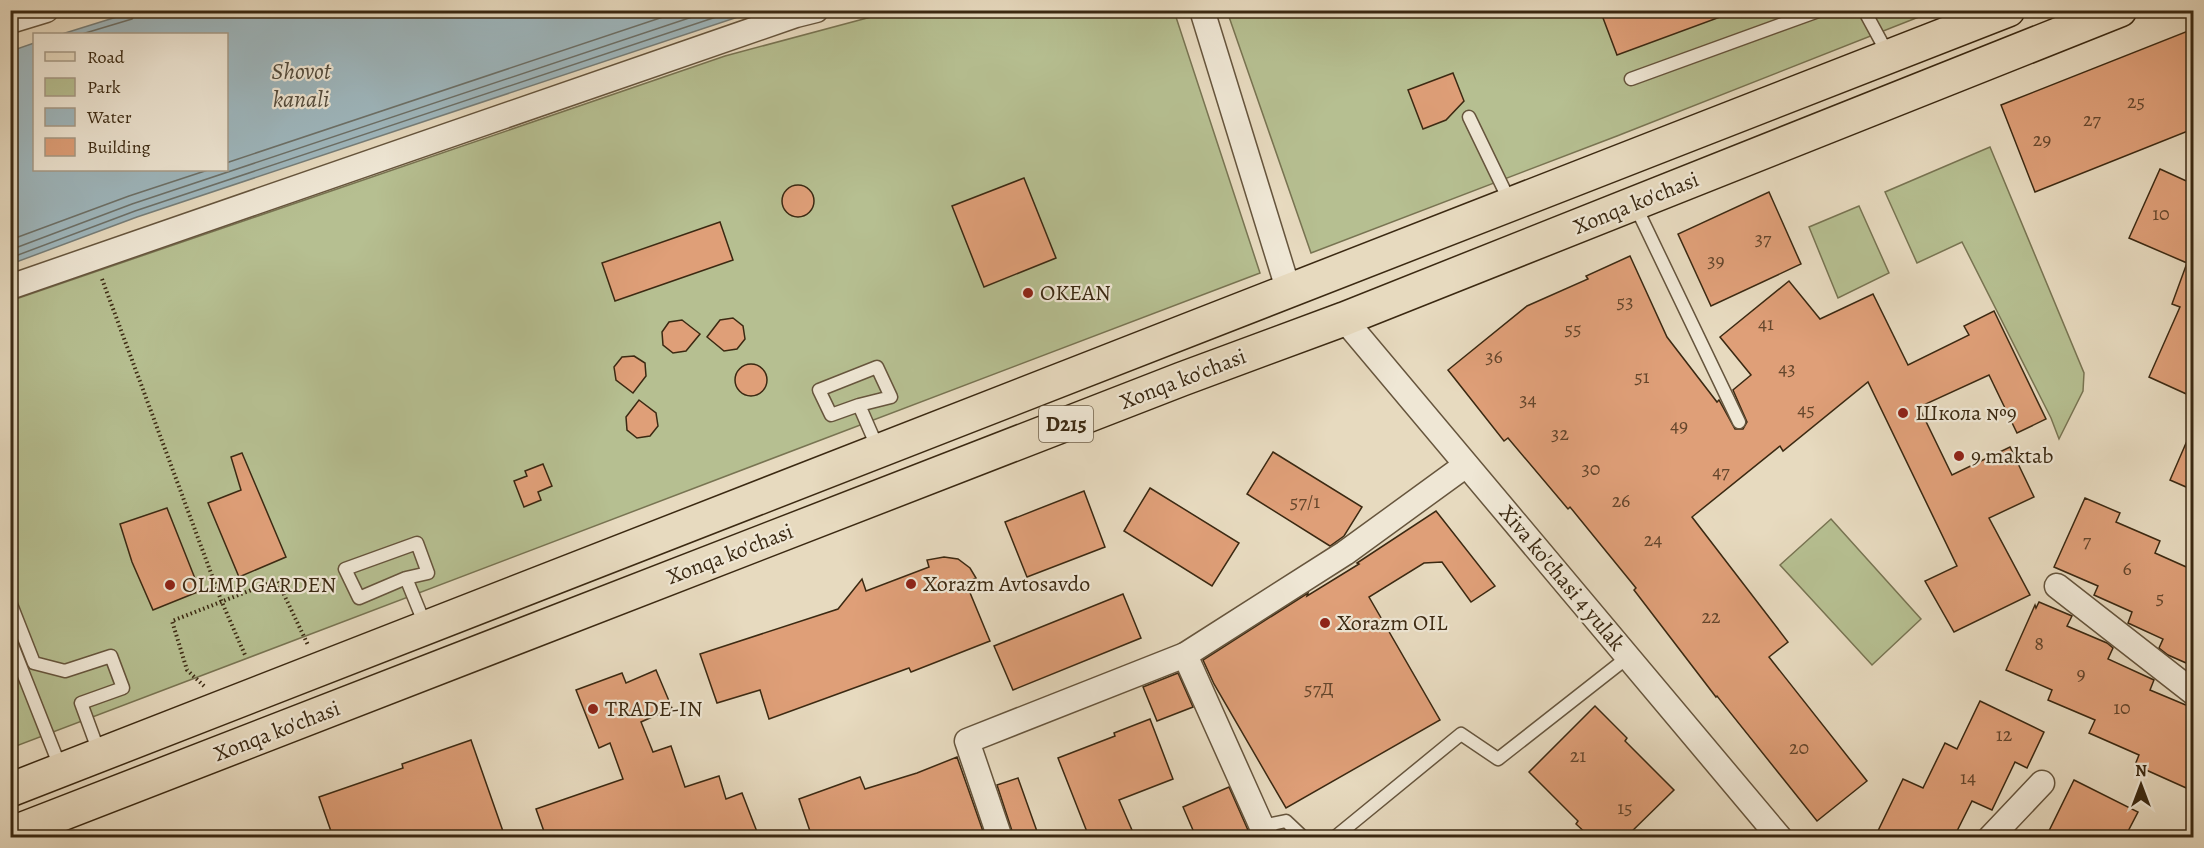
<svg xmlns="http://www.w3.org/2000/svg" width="2204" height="848" font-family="Alegreya,serif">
<rect width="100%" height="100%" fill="#e7dabf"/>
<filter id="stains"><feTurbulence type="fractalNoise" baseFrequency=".00333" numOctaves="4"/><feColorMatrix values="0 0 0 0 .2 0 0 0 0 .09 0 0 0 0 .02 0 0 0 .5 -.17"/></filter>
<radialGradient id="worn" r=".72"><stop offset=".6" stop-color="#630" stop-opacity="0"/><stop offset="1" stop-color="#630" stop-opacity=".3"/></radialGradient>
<g fill="#b6bf91" stroke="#787452" stroke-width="1.5">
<path d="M897,10l277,1 86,262 -1249,475 -1,-447 715,-245z"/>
<path d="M1227,11h707l-317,125 -306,117z"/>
<path d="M1990,147l94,226 -1,18 -24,48 -8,-21 -89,-176 -45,21 -32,-71z"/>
<path d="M1859,206l30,67 -51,25 -29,-71z"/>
<path d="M1831,519l90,100 -49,46 -92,-100z"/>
</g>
<path fill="#9eb7be" stroke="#767e79" stroke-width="1.5" d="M139,10h617v1l-619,206 -126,47v-213l23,-8v127h192v-136h-164z"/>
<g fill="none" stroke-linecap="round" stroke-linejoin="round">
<g stroke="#6c7068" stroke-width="1.5">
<path d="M82,34l50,-15 3,-4 1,-5"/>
<path d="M226,163l458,-153"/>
<path d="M10,240l119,-44 79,-26"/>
<path d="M10,250l122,-46 581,-194"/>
<path d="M10,258l125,-47 602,-201"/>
</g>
</g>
<g fill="#df9f78" stroke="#3b2912" stroke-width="1.5">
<path d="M1600,10h131v3l-114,42z"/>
<path d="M2193,29v100l-158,63 -34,-87z"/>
<path d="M1453,73l11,28 -18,19 -23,9 -15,-39z"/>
<path d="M2160,169l33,15v213l-44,-20 31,-70 -8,-3 15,-41 -58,-25z"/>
<path d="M1024,178l32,80 -72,29 -32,-81z"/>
<circle cx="798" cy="201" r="16"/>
<path d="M1769,192l32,72 -90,42 -33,-72z"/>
<path d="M720,222l13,38 -118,41 -13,-38z"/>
<path d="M1630,256l37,81 50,65 2,-2 16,29h8l4,-7 -14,-32 18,-15 -31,-38 69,-56 31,38 53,-25 35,71 61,-30 -5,-9 30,-15 52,108 -29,14 -28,-58 -70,32 33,68 58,-28 24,50 -45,21 41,77 -76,37 -29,-51 32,-15 -89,-184 -85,69 -3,-5 -88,71 96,125 -19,15 98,124 -50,40 -100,-125 -1,1 -82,-107 2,-2 -66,-81 -2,2 -60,-71 -4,3 -56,-71 79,-64 61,-27 -2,-3z"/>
<path d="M733,318l10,8 2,13 -8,10 -13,2 -17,-14 13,-17z"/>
<path d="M682,320l18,14 -14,17 -13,2 -10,-8 -1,-13 7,-10z"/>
<path d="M634,356l11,7 1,13 -13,17 -17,-13 -2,-13 8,-10z"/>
<circle cx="751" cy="380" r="16"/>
<path d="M639,400l17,13 2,13 -8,10 -13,2 -10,-8 -1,-13z"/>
<path d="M2193,427v63l-23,-10z"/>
<path d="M1273,452l89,55 -18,29 -14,10 -83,-52z"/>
<path d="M242,453l44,104 -47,20 -31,-74 33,-13 -10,-33z"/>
<path d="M543,464l9,22 -14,6 3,8 -17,7 -10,-26 13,-5 -2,-5z"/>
<path d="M1150,488l89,55 -27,43 -88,-55z"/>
<path d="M1084,491l21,56 -78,30 -22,-55z"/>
<path d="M2085,498l35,15 -4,9 44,19 -5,12 38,17 -5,11 5,2v83l-25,-11 -9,-7 4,-9 -35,-16 4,-11 -38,-17 4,-9 -44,-19z"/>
<path d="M167,508l33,83 -47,19 -21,-48 -12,-38z"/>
<path d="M1436,511l59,75 -24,16 -29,-40 -18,1 -55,34 71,123 -154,88 -72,-124 -11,-24 105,-67 -1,3 52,-32 -2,-1z"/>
<path d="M944,557l14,2 12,9 6,10 -10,5 24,58 -79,31 -2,-4 -140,51 -9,-29 -43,13 -17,-49 138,-45 24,-30 4,12 63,-24 -2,-7z"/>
<path d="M1123,594l18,44 -128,52 -19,-44z"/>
<path d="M2039,602l33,14 -5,10 40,17 6,5 -5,11 46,21 -4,10 43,18v83l-58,-26 4,-10 -50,-22 6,-13 -47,-20 4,-10 -46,-20 29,-65 1,3z"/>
<path d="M656,670l16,38 -31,14 12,30 18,-6 14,41 34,-11 7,23 16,-6 17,44h-213l-10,-28 87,-30 -13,-36 -11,5 -23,-58 46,-17 4,10z"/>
<path d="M1178,673l15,34 -36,14 -14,-34z"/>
<path d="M1980,701l64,31 -17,36 -12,-6 -23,48 -20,-9 -18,36h-79l28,-58 20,9 22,-45 12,6z"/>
<path d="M1595,706l32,32 -2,3 49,49 -48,47h-36l-14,-13 2,-3 -49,-49z"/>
<path d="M1150,719l23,60 -54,21 16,37h-46l-31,-79 57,-22 -1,-3z"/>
<path d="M471,740l34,97h-172l-14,-40 84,-29 -1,-4z"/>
<path d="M957,757l28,80h-173l-13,-38 61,-22 5,12 52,-16z"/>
<path d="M1018,778l21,59h-25l-17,-52z"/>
<path d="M2074,780l64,32 -13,25h-79z"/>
<path d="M1229,787l22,50h-55l-13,-30z"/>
</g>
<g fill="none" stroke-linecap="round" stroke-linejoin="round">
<g stroke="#66553d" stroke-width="15">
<g id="lane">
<path d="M1864,10l25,46"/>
<path d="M1631,79l190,-69"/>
<path d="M1469,117l41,85"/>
<path d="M1635,205l104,217"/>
<path d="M859,405l-28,10 -12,-25 58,-23 14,30 -32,8 20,46"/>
<path d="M406,578l22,-5 -11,-30 -72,26 14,29 47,-20 20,49"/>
<path d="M10,602l24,61 31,8 46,-15 12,32 -42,15 18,49"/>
<path d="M10,640l51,129"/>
<path d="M1262,826l24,-5 18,17"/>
<path d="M1334,838l127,-104 37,25 130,-102"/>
</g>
</g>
<g stroke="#66553d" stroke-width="27">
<g id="street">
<path d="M1202,10l87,282"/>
<path d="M10,21l36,-11"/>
<path d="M10,287l786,-272 20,-5"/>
<path d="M1344,319l436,519"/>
<path d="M2057,586l137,107"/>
<path d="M1185,655l82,183"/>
<path d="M1000,838l-33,-97 218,-86 160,-102 121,-88"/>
<path d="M1990,838l52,-55"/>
</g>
</g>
<g stroke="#3b2912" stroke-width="36">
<g id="primary">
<path d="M10,790l1998,-780"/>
<path d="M10,834l1172,-455 162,-60 776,-309"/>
</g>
</g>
<g stroke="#3b2912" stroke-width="4" stroke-dasharray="1.5 3" stroke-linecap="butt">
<path d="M102,279l119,321 24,55"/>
<path d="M204,686l-17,-16 -15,-49 105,-41 31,65"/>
</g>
<use href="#lane" stroke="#efe7d5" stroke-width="12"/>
<use href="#street" stroke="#efe7d5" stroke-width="24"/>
<use href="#primary" stroke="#e7dabf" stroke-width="33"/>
</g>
<g fill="#8f2418" stroke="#efe7d5" stroke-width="2">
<circle cx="1028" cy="293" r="6"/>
<circle cx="1903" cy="413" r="6"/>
<circle cx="1959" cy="456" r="6"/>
<circle cx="911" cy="584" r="6"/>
<circle cx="170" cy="585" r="6"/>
<circle cx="1325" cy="623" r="6"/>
<circle cx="593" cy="709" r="6"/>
</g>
<g text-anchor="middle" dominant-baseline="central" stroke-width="4.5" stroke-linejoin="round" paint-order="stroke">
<g font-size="20" fill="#64462c">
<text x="2136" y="101">25</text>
<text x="2092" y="119">27</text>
<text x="2042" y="139">29</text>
<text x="2161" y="213">10</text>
<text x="1763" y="238">37</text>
<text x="1716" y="260">39</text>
<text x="1625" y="301">53</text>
<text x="1766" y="323">41</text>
<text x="1573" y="328">55</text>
<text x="1494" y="356">36</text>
<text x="1787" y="368">43</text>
<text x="1642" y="376">51</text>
<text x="1528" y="399">34</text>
<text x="1806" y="409">45</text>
<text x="1679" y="425">49</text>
<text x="1560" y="433">32</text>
<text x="1591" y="468">30</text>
<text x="1721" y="471">47</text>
<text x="1621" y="500">26</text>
<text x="1305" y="501">57/1</text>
<text x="1653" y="539">24</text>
<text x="2087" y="540">7</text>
<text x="2127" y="568">6</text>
<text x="2160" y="597">5</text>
<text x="1711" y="616">22</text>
<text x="2039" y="643">8</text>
<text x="2081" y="673">9</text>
<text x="1319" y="688">57Д</text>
<text x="2122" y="707">10</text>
<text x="2004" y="734">12</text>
<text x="1799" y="747">20</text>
<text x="1578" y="755">21</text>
<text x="1968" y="777">14</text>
<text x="1625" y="807">15</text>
</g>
<rect fill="#efe7d5" stroke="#71624c" stroke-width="1.5" x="1039" y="406" width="54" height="36" rx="4.5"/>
<g font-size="21" font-weight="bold" fill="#3b2912">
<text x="1066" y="424">D215</text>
</g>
<g font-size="22" fill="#3b2912" stroke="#efe7d5">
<text transform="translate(1636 203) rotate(-22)">Xonqa ko'chasi</text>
<text transform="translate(1183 379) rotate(-21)">Xonqa ko'chasi</text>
<text transform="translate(730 554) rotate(-21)">Xonqa ko'chasi</text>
<text transform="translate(1562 578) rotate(50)">Xiva ko'chasi 4 yulak</text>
<text transform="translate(277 731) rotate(-21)">Xonqa ko'chasi</text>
</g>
<g font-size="22" fill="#3b2912" stroke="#efe7d5" text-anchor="start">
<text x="1040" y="293">OKEAN</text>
<text x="1915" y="413">Школа №9</text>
<text x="1971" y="456">9 maktab</text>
<text x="923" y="584">Xorazm Avtosavdo</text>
<text x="182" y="585">OLIMP GARDEN</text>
<text x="1337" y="623">Xorazm OIL</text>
<text x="605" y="709">TRADE-IN</text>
</g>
<g font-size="24" font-style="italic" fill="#544c3d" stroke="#efe7d5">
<text x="301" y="71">Shovot<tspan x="301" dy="28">kanali</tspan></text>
</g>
</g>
<rect width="2204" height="848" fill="none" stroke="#e7dabf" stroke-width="36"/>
<rect x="12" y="12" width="2180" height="824" fill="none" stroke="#3b2912" stroke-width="3"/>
<rect x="18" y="18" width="2168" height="812" fill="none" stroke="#3b2912" stroke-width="1.5"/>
<rect x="33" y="33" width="195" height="138" fill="#efe7d5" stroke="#a79b87" stroke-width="1.5"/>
<rect x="45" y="52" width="30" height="9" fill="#e7dabf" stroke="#a79b87" stroke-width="1.5"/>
<text x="87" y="63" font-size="18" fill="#3b2912">Road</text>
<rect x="45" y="78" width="30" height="18" fill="#b6bf91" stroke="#a79b87" stroke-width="1.5"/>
<text x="87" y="93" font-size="18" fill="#3b2912">Park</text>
<rect x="45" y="108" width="30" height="18" fill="#9eb7be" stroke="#a79b87" stroke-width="1.5"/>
<text x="87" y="123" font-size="18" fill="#3b2912">Water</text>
<rect x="45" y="138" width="30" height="18" fill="#df9f78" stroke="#a79b87" stroke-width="1.5"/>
<text x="87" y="153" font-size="18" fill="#3b2912">Building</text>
<g transform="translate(2141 785)" stroke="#efe7d5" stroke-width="4.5" paint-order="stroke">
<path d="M0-4.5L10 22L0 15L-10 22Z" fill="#3b2912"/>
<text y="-9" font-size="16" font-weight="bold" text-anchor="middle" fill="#3b2912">N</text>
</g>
<rect width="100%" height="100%" filter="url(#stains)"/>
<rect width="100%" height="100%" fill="url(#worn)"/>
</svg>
